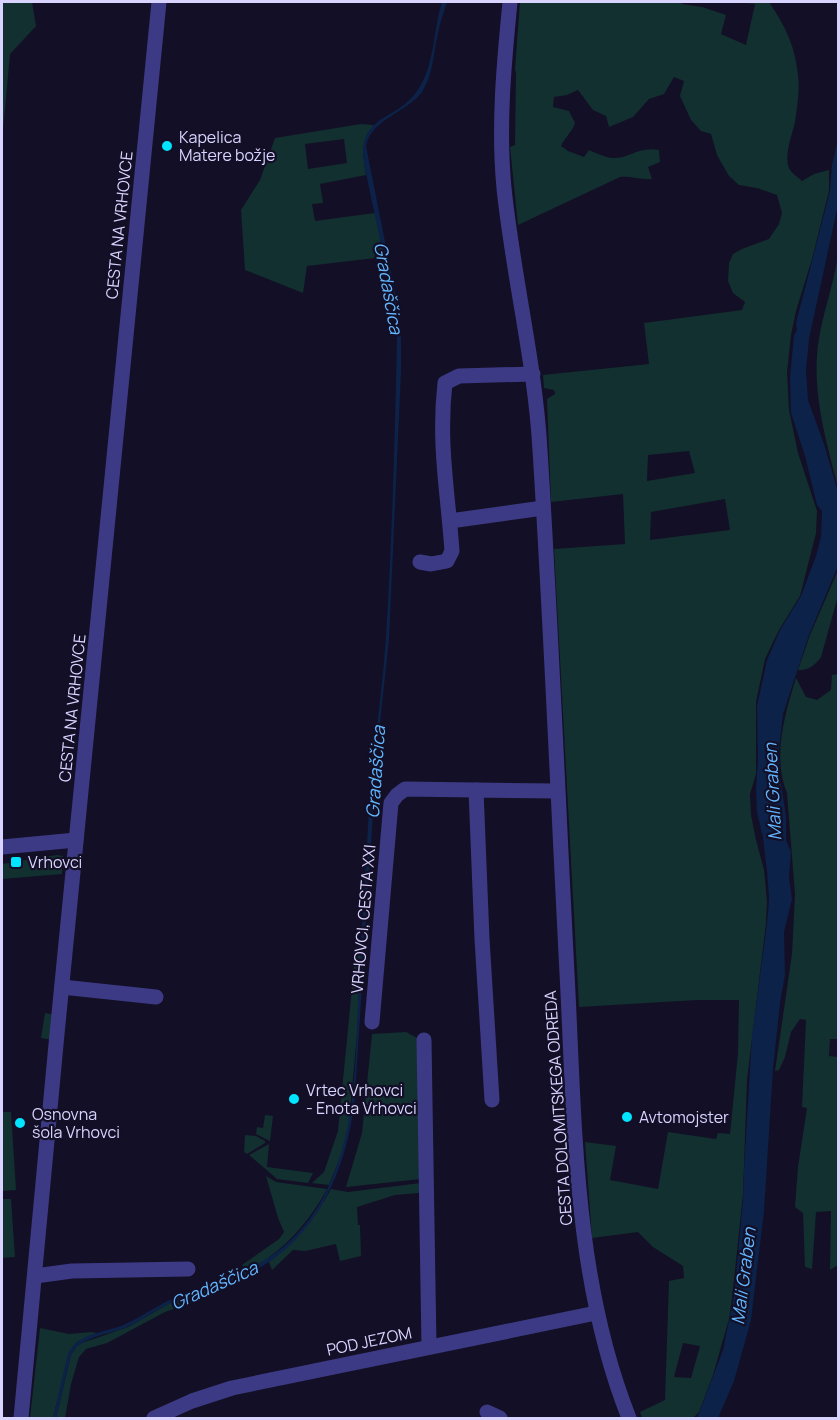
<svg xmlns="http://www.w3.org/2000/svg" width="840" height="1420" font-family="Manrope,sans-serif">
<rect width="100%" height="100%" fill="#130f26"/>
<g fill="#12302f" fill-rule="evenodd">
<path d="M2,2h30l4,24 -26,28 -8,88z"/>
<path d="M520,2h163l-1,2 20,3 24,8 -5,19 25,11 9,-41 -20,-2h34c16,24 26,43 29,73 2,14 -1,33 -3,47 -3,13 -11,33 -6,46 2,5 9,9 13,13l12,-7 15,-4v21l-17,68 -16,52 -5,24 -4,37 2,38 9,43 19,58 -1,22 -16,63 -21,34 -14,29 -9,43v72l-6,20 1,21 5,25 8,30 3,31 -1,22 -19,157 -4,114 -11,105 -3,20 -16,56 -14,37 -6,6h-51l-2,-6 25,-12 4,-119 15,-3 -1,-12 -30,-19 -15,-15 -46,6 -7,-96 31,4 -6,34 48,9 10,-57 48,7 2,-6 12,1 8,-81 1,-53h-42l-118,7 -25,-458 71,-5 -2,-50 -72,8 -4,-103 8,-5 -1,-4 -10,-2 -1,-13 106,-11 -5,-41 98,-13 3,-8 -12,-9 -5,-12 1,-18 4,-9 9,-5 27,-10 10,-15 3,-11 -5,-18 -20,-7 -18,-3 -10,-9 -12,-21 -6,-21 -10,-3 -10,-11 -11,-24 4,-15 -10,-4 -10,17 -15,5 -16,18 -24,10 -3,-11 -13,-6 -15,-20 -11,5 -13,2 -1,10 16,4 6,12c-3,9 -10,14 -14,23l7,5 16,6 5,-7c7,3 15,7 23,8 18,1 25,-12 47,-8l1,12 -12,5 4,12c-12,1 -20,-3 -32,-2l-102,48 -8,-78 5,-2 1,-72 -1,-4zM689,451l6,22 -48,8 1,-26zM725,499l5,31 -80,10 1,-28zM683,1343l17,3 -9,32 -17,-1z"/>
<path d="M361,124l13,1c-15,18 -11,28 -8,50l-46,9 3,19 -11,1 3,17 60,-8 9,44 -77,9 -4,27 -58,-23 -4,-60 19,-30 15,-42zM344,139l3,24 -39,6 -3,-25z"/>
<path d="M838,254v233c-12,-46 -26,-94 -20,-142 4,-31 16,-60 20,-91z"/>
<path d="M838,570v26l-17,61c-6,8 -13,14 -23,13l12,-35z"/>
<path d="M838,674v365h-8l-1,17 9,1v208l-8,5 1,-59 -15,1 -4,57 -7,-2 -2,-54 -8,-6 3,-40 9,-59 -5,-1 4,-87 -6,-1 -9,13 -6,25 -6,13 -4,1 17,-117 3,-60 -8,-101c-15,-36 -2,-80 9,-115l10,19 11,3 14,-10 1,-15z"/>
<path d="M57,855l6,1 -1,18 -60,5v-15z"/>
<path d="M361,946l-4,88 -8,89 -5,25 -15,37 -17,-2 12,-11 14,-41 18,-184z"/>
<path d="M45,1013l10,2 -2,25 -12,-2z"/>
<path d="M406,1032l13,7 2,140 -75,8 16,-54 10,-99z"/>
<path d="M2,1112h9l5,78 -14,1z"/>
<path d="M265,1115l8,1 -3,25 -14,-7 1,-7 6,1z"/>
<path d="M245,1135l11,1 9,5v2l-18,11 -3,-2z"/>
<path d="M269,1144l-2,23 46,6 -5,10 -31,-4 -28,-24z"/>
<path d="M266,1176l10,6 51,7c-19,35 -44,63 -80,82l-5,-6 37,-26 5,-7 -6,-14z"/>
<path d="M421,1183l-2,10 -24,2 -38,12 1,18h2l1,31 -21,5 -4,-17 -31,7 -12,-1 -21,20 -3,-8c26,-21 46,-43 62,-73l17,3z"/>
<path d="M2,1199h9l4,58 -13,1z"/>
<path d="M211,1289l1,7 -47,16 -58,31 -21,6 -7,8 -8,27 -6,34h-9l15,-63 6,-9 5,-3 46,-16 42,-24z"/>
<path d="M40,1328l29,6 22,-2 6,1 -20,9 -8,10 -16,66h-23z"/>
</g>
<g fill="#0c2248">
<path d="M442,2h5c-3,10 -7,20 -9,31 -5,21 -4,40 -16,59 -14,20 -51,27 -56,54l30,151 5,41v34l-12,267 -12,112 -22,345c-7,69 -35,139 -99,174 -27,15 -57,21 -85,33 -16,7 -29,17 -44,24 -18,8 -47,9 -56,28l-15,63h-3l15,-64c10,-21 36,-21 55,-29 17,-7 31,-18 47,-25 60,-25 108,-31 147,-92 42,-68 38,-152 42,-229 3,-57 7,-114 10,-171 4,-57 13,-113 17,-170 6,-100 9,-201 11,-301l-5,-41 -28,-132c-7,-50 32,-42 53,-73 18,-25 16,-61 25,-89z"/>
<path d="M838,139v66l-29,134 -3,31 2,30 16,44 14,48v74l-29,69 -26,79 -4,35v22l7,45v24l5,12 -2,26 3,21 -8,33 1,43 -5,28 -7,66 -9,142 -13,109 -17,61 -16,37h-21l26,-68 11,-54 9,-96 1,-31 8,-133 16,-121 1,-18 -2,-26 -4,-33 -6,-26 -1,-24 2,-28 -1,-54 10,-46 13,-30 21,-34 15,-40 5,-19 1,-26 -5,-6 -12,-49 -14,-43 -1,-36 4,-42 3,-5 -1,-7 34,-132 2,-26z"/>
</g>
<g fill="none" stroke-linecap="round" stroke-linejoin="round">
<g stroke="#3d3a85" stroke-width="15">
<path d="M510,2c-6,61 -12,124 -6,186 9,88 31,174 36,262 11,175 18,349 27,523 8,150 6,304 62,445"/>
<path d="M450,521l93,-13"/>
<path d="M420,562l11,2 16,-3 5,-10c-4,-58 -14,-108 -7,-168l14,-7 74,-2"/>
<path d="M2,847l74,-7"/>
<path d="M62,987l94,10"/>
<path d="M372,1022l19,-219 6,-8 8,-6 71,1"/>
<path d="M424,1040l5,307"/>
<path d="M492,1100l-10,-161 -6,-149 81,1"/>
<path d="M35,1276l37,-5 116,-2"/>
<path d="M487,1412l13,6"/>
<path d="M21,1418l36,-384 102,-1032"/>
<path d="M154,1418l38,-17 40,-13 364,-75"/>
</g>
</g>
<g fill="#00e5ff" stroke="#130f26" stroke-width="2">
<circle cx="167" cy="146" r="6"/>
<rect x="10" y="856" width="12" height="12" rx="3"/>
<circle cx="294" cy="1099" r="6"/>
<circle cx="627" cy="1117" r="6"/>
<circle cx="20" cy="1123" r="6"/>
</g>
<g text-anchor="middle" dominant-baseline="central" stroke-width="4.5" stroke-linejoin="round" paint-order="stroke">
<g font-size="16" fill="#d9d4ff" stroke="#130f26" text-anchor="start">
<text x="179" y="137">Kapelica<tspan x="179" dy="18">Matere božje</tspan></text>
<text x="28" y="862">Vrhovci</text>
<text x="306" y="1090">Vrtec Vrhovci<tspan x="306" dy="18">- Enota Vrhovci</tspan></text>
<text x="32" y="1114">Osnovna<tspan x="32" dy="18">šola Vrhovci</tspan></text>
<text x="639" y="1117">Avtomojster</text>
</g>
<g font-size="16" fill="#d9d4ff" stroke="#130f26">
<text transform="translate(119 225) rotate(-84)">CESTA NA VRHOVCE</text>
<text transform="translate(72 708) rotate(-84)">CESTA NA VRHOVCE</text>
<text transform="translate(363 919) rotate(-85)">VRHOVCI, CESTA XXI</text>
<text transform="translate(558 1108) rotate(-94)">CESTA DOLOMITSKEGA ODREDA</text>
<text transform="translate(369 1341) rotate(-12)">POD JEZOM</text>
</g>
<g font-size="18" font-style="italic" fill="#62b6ff" stroke="#130f26">
<text transform="translate(389 288) rotate(80)">Gradaščica</text>
<text transform="translate(375 772) rotate(-86)">Gradaščica</text>
<text transform="translate(772 792) rotate(-93)">Mali Graben</text>
<text transform="translate(743 1276) rotate(-83)">Mali Graben</text>
<text transform="translate(214 1285) rotate(-24)">Gradaščica</text>
</g>
</g>
<rect width="840" height="1420" fill="none" stroke="#d9d4ff" stroke-width="6"/>
</svg>
